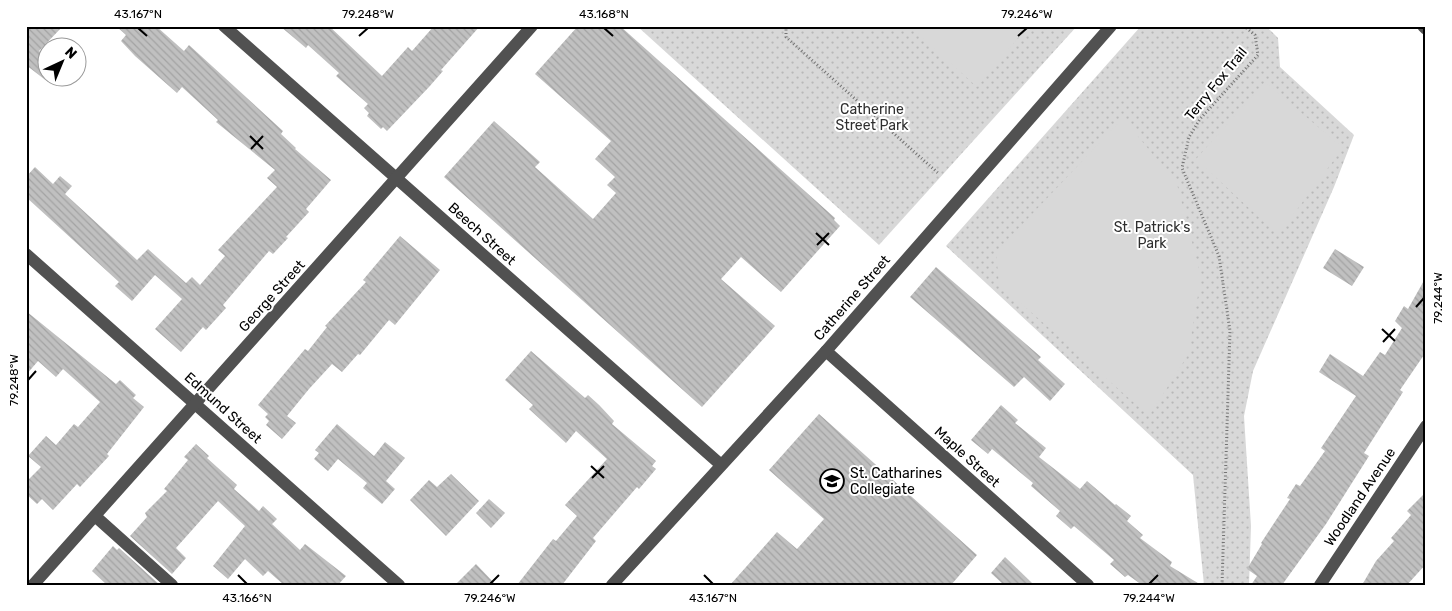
<svg xmlns="http://www.w3.org/2000/svg" width="1452" height="611" font-family="Rubik,sans-serif">
<defs>
<pattern id="park-dots" width="8" height="8" patternUnits="userSpaceOnUse" patternTransform="scale(1.25)"><rect width="8" height="8" fill="#d8d8d8"/><path d="M2 2h.1M6 6h.1" fill="none" stroke="#b8b8b8" stroke-width="1.8" stroke-linecap="round"/></pattern>
<pattern id="building-back-hatch" width="6" height="6" patternUnits="userSpaceOnUse" patternTransform="scale(1.25)"><rect width="6" height="6" fill="#c0c0c0"/><path d="M-1 5l2 2M0 0l6 6M5-1l2 2" fill="none" stroke="#a3a3a3"/></pattern>
</defs>
<rect width="100%" height="100%" fill="#fff"/>
<g fill="url(#park-dots)">
<path d="M637,26h440l-198,219z"/>
<path d="M1141,26h125l12,12 2,29 74,68 -20,52 -81,184 -9,45 7,110 -2,59h-45l-11,-110 -247,-229z"/>
</g>
<g fill="#d8d8d8">
<path d="M910,26h118l-51,61z"/>
<path d="M1265,82l78,66 -65,87 -82,-76z"/>
<path d="M1123,118l54,66 24,93 -13,78 -39,61 -150,-132 -3,-32z"/>
</g>
<g fill="url(#building-back-hatch)">
<path d="M26,26h37l-24,25 9,8v23l-22,-17z"/>
<path d="M116,26h40l28,25 5,-6 94,86 -2,3 15,14 -1,1 36,31 -25,29 3,3 -23,25 2,1 -15,16 -4,-3 -46,54 3,3 -20,22 -3,-3 -22,25 -26,-23 27,-30 -27,-24 -23,26 -17,-15 4,-4 -93,-85v-20l9,-10 18,17 7,-8 12,10 -7,8 72,66 11,-11 38,34 6,-6 8,8 25,-29 -7,-6 59,-63 -10,-9 8,-8 -59,-48 2,-2 -36,-33 -5,6 -42,-37 -14,-15 5,-6z"/>
<path d="M280,26h49l53,50 26,-29 4,4 22,-25h46l-39,44 2,1 -14,16 -42,44 -4,-4 -2,2 -14,-13 2,-3 -5,-5 4,-4 -32,-28 3,-3 -31,-28 -2,3z"/>
<path d="M578,26h42l215,192 -1,2 6,6 -59,66 -40,-35 -20,22 54,47 -73,81 -258,-230 50,-56 46,41 -5,5 58,52 23,-26 -9,-8 8,-8 -20,-18 16,-18 -76,-67z"/>
<path d="M400,236l40,34 -45,55 -6,-5 -29,35 -2,-1 -16,18 -10,-8 -23,25 -22,27 9,7 -14,16 -16,-14 3,-4 -4,-4 3,-3 -10,-9 47,-56 3,2 19,-24 -2,-1 41,-44 -3,-2z"/>
<path d="M1335,249l29,18 -12,19 -29,-18z"/>
<path d="M936,267l105,90 -3,3 27,24 -15,17 -26,-24 -10,10 -104,-90z"/>
<path d="M1426,277v75l-26,38 3,2 -39,61 5,3 -43,68 -44,61h-31l6,-9 -10,-7 15,-25 -1,-1 29,-44 -3,-1 9,-14 4,2 25,-35 -4,-3 35,-52 -37,-24 11,-18 33,22 17,-24 5,3 17,-27 -7,-7 9,-15 4,3z"/>
<path d="M26,311l90,73 4,-4 16,15 -3,3 11,9 -37,47 2,2 -29,31 -3,-3 -24,26 -11,-11 -5,5 -11,-10v-12l15,-15 -13,-11 18,-20 10,9 18,-21 4,3 22,-25 -37,-33 -7,8 -18,-16 -12,14z"/>
<path d="M531,351l54,47 3,-3 11,10 15,16 -2,3 44,37 -4,5 4,3 -17,20 -2,-2 -44,51 3,3 -34,44h-45l36,-46 3,2 21,-25 -12,-11 42,-46 -31,-28 -10,12 -37,-34 4,-4 -28,-25z"/>
<path d="M1001,405l17,15 -3,3 31,25 -7,9 41,32 7,-8 28,24 1,-1 15,12 -4,5 16,14 -3,3 32,24 -2,4 31,19h-59l-14,-10 -3,2 -15,-13 4,-4 -40,-34 -3,3 -15,-13 4,-5 -29,-25 2,-3 -41,-34 -4,5 -17,-14z"/>
<path d="M819,414l158,141 -26,30h-221l47,-53 20,17 27,-30 -55,-49z"/>
<path d="M337,424l37,32 11,-14 20,16 -19,23 9,8 -13,15 -19,-16 4,-5 -29,-24 -10,12 -14,-12 5,-6 -4,-3z"/>
<path d="M196,444l13,12 -2,2 30,27 -3,4 25,22 4,-5 14,13 -5,5 28,26 5,-6 41,32 -8,9h-54l-16,-14 -5,5 -18,-17 -17,20 -15,-13 32,-40 -27,-25 -42,47 10,10 -14,16 -42,-38 17,-19 -2,-4 22,-22 -3,-2 24,-29 -4,-3z"/>
<path d="M451,474l28,27 -33,35 -36,-36 19,-20 8,7z"/>
<path d="M1426,492v72l-19,21h-45l14,-24 18,-20 -3,-3 20,-23 -4,-4z"/>
<path d="M489,499l16,14 -14,15 -15,-15z"/>
<path d="M113,546l4,4 2,-2 41,37h-53l-15,-14z"/>
<path d="M1005,557l29,28h-30l-13,-12z"/>
<path d="M476,564l20,21h-41z"/>
</g>
<g fill="none" stroke-linecap="round" stroke-linejoin="round">
<g stroke="#737373" stroke-width="3" stroke-dasharray="1 2.5" stroke-linecap="butt">
<path d="M786,26v11l152,136"/>
<path d="M1222,585l8,-254 -11,-75 -37,-88 7,-31 11,-18 58,-64 -3,-20 -11,-9"/>
</g>
<g stroke="#515151" stroke-width="12">
<path d="M224,26l496,438"/>
<path d="M1423,26l3,3"/>
<path d="M26,254l373,331"/>
<path d="M826,351l262,234"/>
<path d="M95,516l77,69"/>
<path d="M33,585l499,-559"/>
<path d="M612,585l214,-234 285,-325"/>
<path d="M1320,585l106,-159"/>
</g>
</g>
<path fill="none" stroke="#000" stroke-width="2" d="M138,28l9,8M604,28l9,8M359,36l9,-8M1018,36l9,-8M250,136l13,13M251,149l12,-13M816,233l13,12M817,245l12,-12M1416,307l8,-9M1382,329l13,12M1383,342l12,-13M28,380l8,-9M591,466l13,12M592,478l12,-12M238,575l9,9M704,575l9,9M490,584l9,-9M1149,584l9,-9"/>
<defs>
<g id="school-ring" transform="scale(1.25)"><circle r="9.5" fill="#fff" stroke="#000" stroke-width="1.5"/><path d="M0-5L7-2L0 1L-7-2ZM-4 1L0 2.5L4 1V4Q0 6-4 4Z" fill="#000"/></g>
</defs>
<g fill-rule="evenodd">
<use href="#school-ring" x="832" y="481"/>
</g>
<g text-anchor="middle" dominant-baseline="central" stroke-width="4" stroke-linejoin="round" paint-order="stroke">
<g font-size="14" fill="#000" stroke="#fff">
<text transform="translate(1216 84) rotate(-51)">Terry Fox Trail</text>
<text transform="translate(482 234) rotate(42)">Beech Street</text>
<text transform="translate(272 296) rotate(-48)">George Street</text>
<text transform="translate(852 298) rotate(-49)">Catherine Street</text>
<text transform="translate(223 408) rotate(42)">Edmund Street</text>
<text transform="translate(967 457) rotate(42)">Maple Street</text>
<text transform="translate(1360 497) rotate(-56)">Woodland Avenue</text>
</g>
<g font-size="14" fill="#2f2f2f" stroke="#fff">
<text x="872" y="109">Catherine<tspan x="872" dy="16">Street Park</tspan></text>
<text x="1152" y="227">St. Patrick's<tspan x="1152" dy="16">Park</tspan></text>
</g>
<g font-size="14" fill="#000" stroke="#fff" text-anchor="start">
<text x="850" y="473">St. Catharines<tspan x="850" dy="16">Collegiate</tspan></text>
</g>
</g>
<rect width="1452" height="611" fill="none" stroke="#ffffff" stroke-width="55"/>
<g transform="translate(62 62) rotate(44)"><circle r="24" fill="#ffffff" stroke="#999999"/>
<path d="M0-4L9 19L0 12L-9 19Z" fill="#000000"/>
<text y="-8" font-size="14" font-weight="bold" text-anchor="middle" fill="#000000">N</text>
</g>
<rect x="28" y="28" width="1396" height="556" fill="none" stroke="#000" stroke-width="2"/>
<g font-size="12" text-anchor="middle" fill="#000">
<text x="138" y="18">43.167°N</text>
<text x="368" y="18">79.248°W</text>
<text x="604" y="18">43.168°N</text>
<text x="1027" y="18">79.246°W</text>
<text transform="translate(1438 298) rotate(-90)" y="4">79.244°W</text>
<text transform="translate(14 380) rotate(-90)" y="4">79.248°W</text>
<text x="247" y="602">43.166°N</text>
<text x="490" y="602">79.246°W</text>
<text x="713" y="602">43.167°N</text>
<text x="1149" y="602">79.244°W</text>
</g>
</svg>
